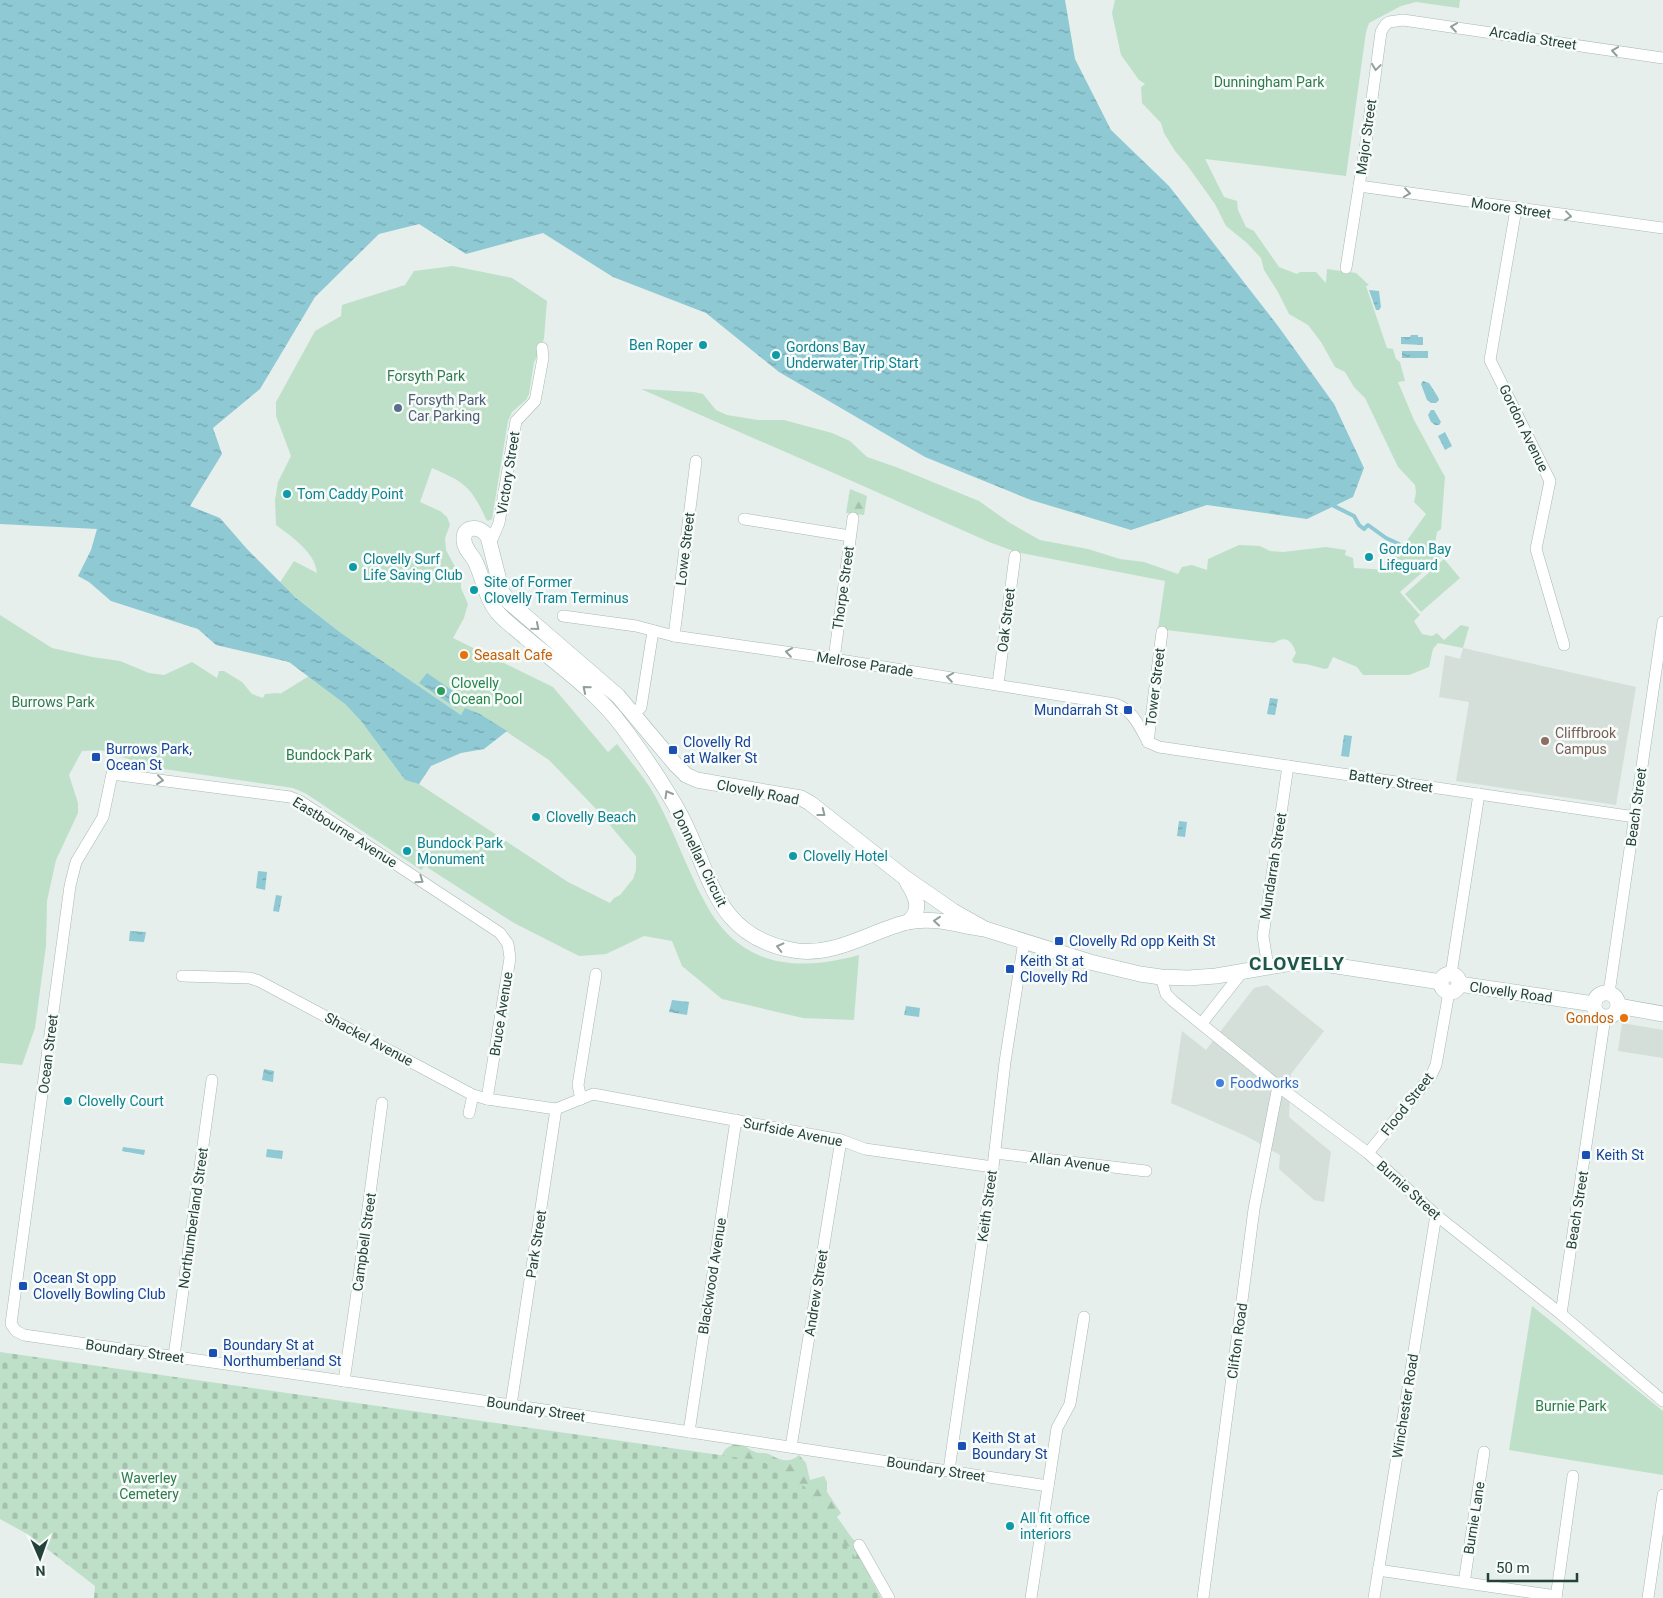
<svg xmlns="http://www.w3.org/2000/svg" width="1663" height="1598" font-family="Roboto,sans-serif">
<defs>
<pattern id="forest-firs" width="22" height="20" patternUnits="userSpaceOnUse" patternTransform="scale(1.25)"><rect width="22" height="20" fill="#bfe0c8"/><path d="M5 1l3.5 6h-7zM16 11l3.5 6h-7z" fill="#a4c1ad"/></pattern>
<pattern id="cemetery-stones" width="16" height="16" patternUnits="userSpaceOnUse" patternTransform="scale(1.25)"><rect width="16" height="16" fill="#bfe0c8"/><path d="M2 7V4a2 2 0 0 1 4 0v3zM10 15v-3a2 2 0 0 1 4 0v3z" fill="#a4c1ad"/></pattern>
<pattern id="water-ripples" width="26" height="14" patternUnits="userSpaceOnUse" patternTransform="scale(1.25)"><rect width="26" height="14" fill="#8ec9d4"/><path d="M2 4q2-2 4 0t4 0M15 11q2-2 4 0t4 0" fill="none" stroke="#74a5ad"/></pattern>
</defs>
<rect width="100%" height="100%" fill="#e6efeb"/>
<g fill="#d4dfda">
<path d="M1463,648l173,39 -20,118 -160,-24 13,-79 -30,-5 6,-42 15,4z"/>
<path d="M1267,985l57,46 -33,43 -2,43 42,35 -7,50 -10,-2 -35,-31 1,-14 -34,-19 -75,-33 11,-72 24,19 48,-62z"/>
<path d="M1622,1023l41,7v28l-45,-7z"/>
</g>
<g fill="#bfe0c8">
<path d="M1115,0h345l-1,8 -43,-6 -15,4 -32,17 -3,9 -20,144 -141,-17 19,38 13,4 1,9 8,17 8,4 25,36 18,7 3,-2h16l10,11 1,-14 29,4 13,12 -3,1 21,62 6,1 3,10 4,3 5,19 -7,1 16,38 31,57 -4,52 -4,3 -2,11 12,4v9h-6l-41,36 20,23 -6,6 8,13 10,2 5,-3 7,7 17,-15 8,2 -6,21 -25,-5 -5,6 -4,18 -20,8h-46l-6,-8 -24,-10 -5,11 -3,1 -19,-5 -12,-1 -2,-3 4,-7c-4,-12 -10,-18 -22,-10l-116,-14 7,-48 -149,-29 -27,-10 -128,-57 -220,-96 53,3 9,2 13,16 11,5 31,5h26l48,13 18,8 17,16 29,10 83,34 31,22 30,17 48,9 32,10 24,3 34,12 4,-7 10,-2 15,5 1,-11 31,-14 21,1 10,5 13,1 43,-5 20,3 -1,5 8,3 1,10 35,2 6,-13 31,-43 -12,-12 2,-9 -1,-8 -17,-18 -33,-69 -11,-11 -9,-15 -10,-5 -14,-25 -13,-17 -19,-11 -11,-22 -14,-22 -3,-12 -14,-15 -21,-17 -11,-22 -28,-39 -12,-14 -11,-18 -3,-10 -19,-20 -1,-16 4,-3 -6,-4 -18,-25 -9,-42z"/>
<path d="M453,266l59,12 35,23 -3,37 -3,12 -7,12 -5,32 -3,6 -14,12 -4,9 -16,98 -4,2 -2,-2c-15,-33 -22,-37 -54,-51l-12,34 20,9 7,6 2,5 1,3 -5,13 1,12 15,28v10l7,16 -4,14 -11,20 100,49 55,65 9,-8c13,17 28,34 38,52 20,36 32,75 52,110 34,61 90,66 152,49l-5,65 -51,-2 -81,-19 -40,-33 -10,-25 -28,-5 -38,18 -27,2 -65,-33 -89,-57 -4,4 -116,-77 -12,-5 -136,-20 -57,-18 -18,1 -13,24 9,28v10l-22,47 -9,41 -1,45 -11,82 -13,37 -22,-2v-448l52,33 40,9 28,4 29,12 15,2 28,-13 25,16 2,-7h5l18,11 10,12 11,4 2,-4 14,-1 1,1 29,-18 36,28 16,17 44,59 14,4 149,98 42,21 4,-5 6,-3 13,-16 3,-9v-14l-38,-45 -49,-51 -69,-46 -19,1 -120,-82 -62,-49 15,-23 23,12c-2,-21 -25,-36 -41,-48l-1,-25 3,-18 13,-26 -15,-40v-14l39,-71 26,-15 1,-11 63,-20 9,-14z"/>
<path d="M1444,559l16,19 -39,34 -16,-18z"/>
<path d="M1532,1306l131,105v64l-154,-25z"/>
</g>
<g fill="url(#forest-firs)">
<path d="M850,489l17,7 -3,19 -18,-2z"/>
<path d="M738,1444c7,1 9,4 15,7 5,3 11,1 16,3 10,6 20,10 30,1l7,8 4,17 14,-4 3,6v10l14,21 -4,4 15,21 12,11 9,28 -4,2 -147,-123c3,-9 7,-10 16,-12z"/>
</g>
<path fill="url(#cemetery-stones)" d="M0,1352l762,109 43,26 69,97 7,14h-787l1,-12 -66,-51 -29,-16z"/>
<g fill="url(#water-ripples)">
<path d="M0,0h1065l10,59 36,71 58,56 109,140 56,78 30,64 -11,29 -46,22 -100,-14 -76,25 -100,-30 -106,-43 -146,-85 -73,-59 -93,-36 -70,-44 -77,21 -47,-30 -40,10 -64,63 -55,92 -47,39 9,26 -32,52 30,12 27,31 48,48 46,36 120,82 4,-7 15,6 27,17 -23,18 -23,4 -30,13 -12,18 -14,-4 -44,-59 -16,-17 -56,-42 -73,-17 -18,-16 -87,-28 -22,-19 -11,-6 13,-26 6,-21 -97,-5z"/>
<path d="M1369,290l10,1 2,16 -2,3h-3z"/>
<path d="M1411,335h7v2h5v8l-22,-1v-7h9z"/>
<rect x="1402" y="351" width="26" height="7"/>
<path d="M1423,381l6,2 9,14 1,3 -3,3h-5l-4,-3 -6,-16z"/>
<path d="M1431,410h3l7,12 -2,3h-4l-4,-3 -3,-7z"/>
<path d="M1445,432l7,14 -7,4 -7,-14z"/>
<path d="M427,673l36,25 -7,10 -37,-25z"/>
<path d="M1270,698l8,1 -3,16 -8,-1z"/>
<path d="M1344,735l8,1 -3,21 -8,-1z"/>
<path d="M1179,821l8,1 -2,15 -8,-1z"/>
<path d="M258,871l9,1 -2,18 -9,-2z"/>
<path d="M276,895l6,1 -3,16 -6,-1z"/>
<path d="M130,931l16,1 -2,10 -15,-1z"/>
<path d="M672,1000l17,2 -2,13 -18,-3z"/>
<path d="M906,1006l14,2 -1,9 -15,-2z"/>
<path d="M264,1069l10,2 -1,11 -11,-2z"/>
<path d="M123,1147l22,3 -1,5 -22,-4z"/>
<path d="M267,1149l16,2 -1,8 -16,-2z"/>
</g>
<g fill="none" stroke-linecap="round" stroke-linejoin="round">
<path stroke="#8ec9d4" stroke-width="4" d="M1334,506l20,10 5,9 5,4 4,-4 18,13 13,6"/>
<g stroke="#a8b8b2" stroke-width="12">
<g id="street">
<path d="M1359,186l304,42"/>
<path d="M1516,209l-26,151 60,121 -14,68 28,96"/>
<path d="M1346,268l21,-132 14,-104 4,-7 4,-3 14,-2 260,38"/>
<path d="M744,519l106,17"/>
<path d="M490,544l9,-21 17,-102 19,-20 8,-43 -1,-10"/>
<path d="M563,616l73,10 38,10 160,23 281,45c18,6 24,22 33,38"/>
<path d="M674,636l22,-175"/>
<path d="M834,659l19,-141"/>
<path d="M998,684l17,-128"/>
<path d="M634,714l7,-7 12,-76"/>
<path d="M1148,742l11,5 476,70"/>
<path d="M1148,742l14,-110"/>
<path d="M1268,967l-5,-31 25,-170"/>
<path d="M1451,974l28,-180"/>
<path d="M182,976l68,2 9,3 214,114 14,4 69,10"/>
<path d="M1161,977l5,17 7,7 105,85 90,67 68,62 125,99 102,87"/>
<path d="M1609,993l54,-371"/>
<path d="M1202,1023l41,-52"/>
<path d="M487,1099l23,-141 -2,-14 -8,-11 -200,-132 -10,-4 -178,-23 -9,43 -27,45 -6,24 -59,438 5,7 8,4 487,70 537,81"/>
<path d="M581,1099l-3,-14 18,-111"/>
<path d="M469,1113l4,-18"/>
<path d="M995,1153l151,18"/>
<path d="M1368,1153l63,-77 5,-11 13,-73"/>
<path d="M1561,1314l44,-297"/>
<path d="M174,1356l38,-276"/>
<path d="M344,1381l12,-82 26,-196"/>
<path d="M511,1405l45,-296 37,-15 248,46 24,9 128,18"/>
<path d="M689,1432l47,-312"/>
<path d="M791,1447l50,-307"/>
<path d="M949,1470l44,-303 12,-105 19,-121"/>
<path d="M859,1545l30,53"/>
<path d="M1378,1570l178,26"/>
<path d="M1464,1583l20,-131"/>
<path d="M1031,1598l26,-170 13,-24 14,-87"/>
<path d="M1203,1598l51,-389 24,-123"/>
<path d="M1374,1598l62,-383"/>
<path d="M1556,1598l17,-122"/>
<path d="M1648,1598l15,-103"/>
</g>
</g>
<g stroke="#a4bbb3" stroke-width="16">
<g id="secondary">
<path d="M907,882c9,14 16,28 1,40"/>
<path d="M985,929c-25,-3 -51,-13 -77,-7 -38,9 -74,36 -116,28 -79,-15 -80,-76 -112,-136 -17,-31 -37,-60 -58,-88 -25,-34 -65,-62 -97,-89 -9,-8 -19,-15 -26,-23 -13,-14 -16,-37 -24,-53 -4,-7 -11,-13 -11,-21 -1,-16 17,-14 24,-3l14,55 7,10 109,94 58,69 10,10 11,5 104,18 9,5 94,74 49,34 32,18 105,33 50,12 21,3 27,1 28,-2 70,-12h38l117,18"/>
<circle cx="1450" cy="983" r="9"/>
<path d="M1459,984l135,20"/>
<circle cx="1606" cy="1005" r="12"/>
<path d="M1618,1006l45,8"/>
</g>
</g>
<use href="#street" stroke="#fff" stroke-width="11"/>
<use href="#secondary" stroke="#fff" stroke-width="15"/>
</g>
<defs><path id="oneway-chevron" d="M-2-3.5L2.5 0L-2 3.5" fill="none" stroke-width="1.6" stroke-linecap="round" stroke-linejoin="round" transform="scale(1.25)"/></defs>
<g stroke="#92a09c">
<use href="#oneway-chevron" transform="translate(1454 27) rotate(-172)"/>
<use href="#oneway-chevron" transform="translate(1615 51) rotate(-171)"/>
<use href="#oneway-chevron" transform="translate(1376 67) rotate(98)"/>
<use href="#oneway-chevron" transform="translate(1407 193) rotate(8)"/>
<use href="#oneway-chevron" transform="translate(1568 216) rotate(7)"/>
<use href="#oneway-chevron" transform="translate(536 627) rotate(40)"/>
<use href="#oneway-chevron" transform="translate(789 652) rotate(-172)"/>
<use href="#oneway-chevron" transform="translate(950 677) rotate(-171)"/>
<use href="#oneway-chevron" transform="translate(586 689) rotate(-140)"/>
<use href="#oneway-chevron" transform="translate(160 780) rotate(7)"/>
<use href="#oneway-chevron" transform="translate(668 794) rotate(-120)"/>
<use href="#oneway-chevron" transform="translate(822 813) rotate(38)"/>
<use href="#oneway-chevron" transform="translate(420 880) rotate(34)"/>
<use href="#oneway-chevron" transform="translate(937 921) rotate(-175)"/>
<use href="#oneway-chevron" transform="translate(780 947) rotate(-166)"/>
</g>
<g fill="#0f9aa8" stroke="#f7fbf9" stroke-width="2">
<circle cx="703" cy="345" r="5"/>
<circle cx="776" cy="355" r="5"/>
<circle cx="287" cy="494" r="5"/>
<circle cx="1369" cy="557" r="5"/>
<circle cx="353" cy="567" r="5"/>
<circle cx="474" cy="590" r="5"/>
<circle cx="536" cy="817" r="5"/>
<circle cx="407" cy="851" r="5"/>
<circle cx="793" cy="856" r="5"/>
<circle cx="68" cy="1101" r="5"/>
<circle cx="1010" cy="1526" r="5"/>
</g>
<circle fill="#5c6f8a" stroke="#f7fbf9" stroke-width="2" cx="398" cy="408" r="5"/>
<g fill="#e8710a" stroke="#f7fbf9" stroke-width="2">
<circle cx="464" cy="655" r="5"/>
<circle cx="1624" cy="1018" r="5"/>
</g>
<circle fill="#2e9e5b" stroke="#f7fbf9" stroke-width="2" cx="441" cy="691" r="5"/>
<g fill="#1a4fb4" stroke="#f7fbf9" stroke-width="2">
<rect x="1123" y="705" width="10" height="10" rx="2.5"/>
<rect x="668" y="745" width="10" height="10" rx="2.5"/>
<rect x="91" y="752" width="10" height="10" rx="2.5"/>
<rect x="1054" y="936" width="10" height="10" rx="2.5"/>
<rect x="1005" y="964" width="10" height="10" rx="2.5"/>
<rect x="1581" y="1150" width="10" height="10" rx="2.5"/>
<rect x="18" y="1281" width="10" height="10" rx="2.5"/>
<rect x="208" y="1348" width="10" height="10" rx="2.5"/>
<rect x="957" y="1441" width="10" height="10" rx="2.5"/>
</g>
<circle fill="#8d6e63" stroke="#f7fbf9" stroke-width="2" cx="1545" cy="741" r="5"/>
<circle fill="#3f7fe0" stroke="#f7fbf9" stroke-width="2" cx="1220" cy="1083" r="5"/>
<g text-anchor="middle" dominant-baseline="central" stroke-width="5" stroke-linejoin="round" paint-order="stroke">
<g font-size="14" fill="#24423a" stroke="#f7fbf9">
<text transform="translate(1533 38) rotate(9)">Arcadia Street</text>
<text transform="translate(1366 137) rotate(-82)">Major Street</text>
<text transform="translate(1511 208) rotate(8)">Moore Street</text>
<text transform="translate(1524 428) rotate(64)">Gordon Avenue</text>
<text transform="translate(508 473) rotate(-81)">Victory Street</text>
<text transform="translate(685 549) rotate(-83)">Lowe Street</text>
<text transform="translate(843 588) rotate(-82)">Thorpe Street</text>
<text transform="translate(1006 620) rotate(-83)">Oak Street</text>
<text transform="translate(865 664) rotate(9)">Melrose Parade</text>
<text transform="translate(1155 687) rotate(-83)">Tower Street</text>
<text transform="translate(1391 781) rotate(9)">Battery Street</text>
<text transform="translate(758 792) rotate(11)">Clovelly Road</text>
<text transform="translate(1636 807) rotate(-82)">Beach Street</text>
<text transform="translate(345 832) rotate(32)">Eastbourne Avenue</text>
<text transform="translate(700 858) rotate(64)">Donnellan Circuit</text>
<text transform="translate(1273 866) rotate(-81)">Mundarrah Street</text>
<text transform="translate(1511 992) rotate(8)">Clovelly Road</text>
<text transform="translate(501 1014) rotate(-81)">Bruce Avenue</text>
<text transform="translate(369 1039) rotate(28)">Shackel Avenue</text>
<text transform="translate(48 1054) rotate(-83)">Ocean Street</text>
<text transform="translate(1407 1104) rotate(-52)">Flood Street</text>
<text transform="translate(793 1132) rotate(11)">Surfside Avenue</text>
<text transform="translate(1070 1162) rotate(7)">Allan Avenue</text>
<text transform="translate(1409 1190) rotate(42)">Burnie Street</text>
<text transform="translate(987 1206) rotate(-82)">Keith Street</text>
<text transform="translate(1577 1210) rotate(-81)">Beach Street</text>
<text transform="translate(193 1218) rotate(-82)">Northumberland Street</text>
<text transform="translate(364 1242) rotate(-82)">Campbell Street</text>
<text transform="translate(536 1244) rotate(-81)">Park Street</text>
<text transform="translate(712 1276) rotate(-81)">Blackwood Avenue</text>
<text transform="translate(816 1293) rotate(-81)">Andrew Street</text>
<text transform="translate(1237 1341) rotate(-82)">Clifton Road</text>
<text transform="translate(135 1351) rotate(8)">Boundary Street</text>
<text transform="translate(1405 1406) rotate(-81)">Winchester Road</text>
<text transform="translate(536 1409) rotate(9)">Boundary Street</text>
<text transform="translate(936 1469) rotate(9)">Boundary Street</text>
<text transform="translate(1474 1518) rotate(-81)">Burnie Lane</text>
</g>
<g font-size="14" fill="#2d7a4b" stroke="#f7fbf9">
<text x="1269" y="82">Dunningham Park</text>
<text x="426" y="376">Forsyth Park</text>
<text x="53" y="702">Burrows Park</text>
<text x="329" y="755">Bundock Park</text>
<text x="1571" y="1406">Burnie Park</text>
<text x="149" y="1478">Waverley<tspan x="149" dy="16">Cemetery</tspan></text>
</g>
<g font-size="14" fill="#0d838f" stroke="#f7fbf9" text-anchor="start">
<text x="693" y="345" text-anchor="end">Ben Roper</text>
<text x="786" y="347">Gordons Bay<tspan x="786" dy="16">Underwater Trip Start</tspan></text>
<text x="297" y="494">Tom Caddy Point</text>
<text x="1379" y="549">Gordon Bay<tspan x="1379" dy="16">Lifeguard</tspan></text>
<text x="363" y="559">Clovelly Surf<tspan x="363" dy="16">Life Saving Club</tspan></text>
<text x="484" y="582">Site of Former<tspan x="484" dy="16">Clovelly Tram Terminus</tspan></text>
<text x="546" y="817">Clovelly Beach</text>
<text x="417" y="843">Bundock Park<tspan x="417" dy="16">Monument</tspan></text>
<text x="803" y="856">Clovelly Hotel</text>
<text x="78" y="1101">Clovelly Court</text>
<text x="1020" y="1518">All fit office<tspan x="1020" dy="16">interiors</tspan></text>
</g>
<g font-size="14" fill="#4e5e75" stroke="#f7fbf9" text-anchor="start">
<text x="408" y="400">Forsyth Park<tspan x="408" dy="16">Car Parking</tspan></text>
</g>
<g font-size="14" fill="#c56008" stroke="#f7fbf9" text-anchor="start">
<text x="474" y="655">Seasalt Cafe</text>
<text x="1614" y="1018" text-anchor="end">Gondos</text>
</g>
<g font-size="14" fill="#27864d" stroke="#f7fbf9" text-anchor="start">
<text x="451" y="683">Clovelly<tspan x="451" dy="16">Ocean Pool</tspan></text>
</g>
<g font-size="14" fill="#164399" stroke="#f7fbf9" text-anchor="start">
<text x="1118" y="710" text-anchor="end">Mundarrah St</text>
<text x="683" y="742">Clovelly Rd<tspan x="683" dy="16">at Walker St</tspan></text>
<text x="106" y="749">Burrows Park,<tspan x="106" dy="16">Ocean St</tspan></text>
<text x="1069" y="941">Clovelly Rd opp Keith St</text>
<text x="1020" y="961">Keith St at<tspan x="1020" dy="16">Clovelly Rd</tspan></text>
<text x="1596" y="1155">Keith St</text>
<text x="33" y="1278">Ocean St opp<tspan x="33" dy="16">Clovelly Bowling Club</tspan></text>
<text x="223" y="1345">Boundary St at<tspan x="223" dy="16">Northumberland St</tspan></text>
<text x="972" y="1438">Keith St at<tspan x="972" dy="16">Boundary St</tspan></text>
</g>
<g font-size="14" fill="#785e54" stroke="#f7fbf9" text-anchor="start">
<text x="1555" y="733">Cliffbrook<tspan x="1555" dy="16">Campus</tspan></text>
</g>
<g font-size="14" fill="#366cbe" stroke="#f7fbf9" text-anchor="start">
<text x="1230" y="1083">Foodworks</text>
</g>
<g font-size="19" font-weight="bold" letter-spacing="1" fill="#1f5548" stroke="#f7fbf9">
<text x="1297" y="963">CLOVELLY</text>
</g>
</g>
<g transform="translate(40 1558) rotate(178)" stroke="#f7fbf9" stroke-width="4" paint-order="stroke">
<path d="M0-4L9 19L0 12L-9 19Z" fill="#24423a"/>
<text y="-8" font-size="14" font-weight="bold" text-anchor="middle" fill="#24423a">N</text>
</g>
<path d="M1488 1573v8h89v-8" fill="none" stroke="#24423a" stroke-width="2.5"/>
<text x="1496" y="1573" font-size="15" fill="#24423a" stroke="#f7fbf9" stroke-width="4" paint-order="stroke">50 m</text>
</svg>
